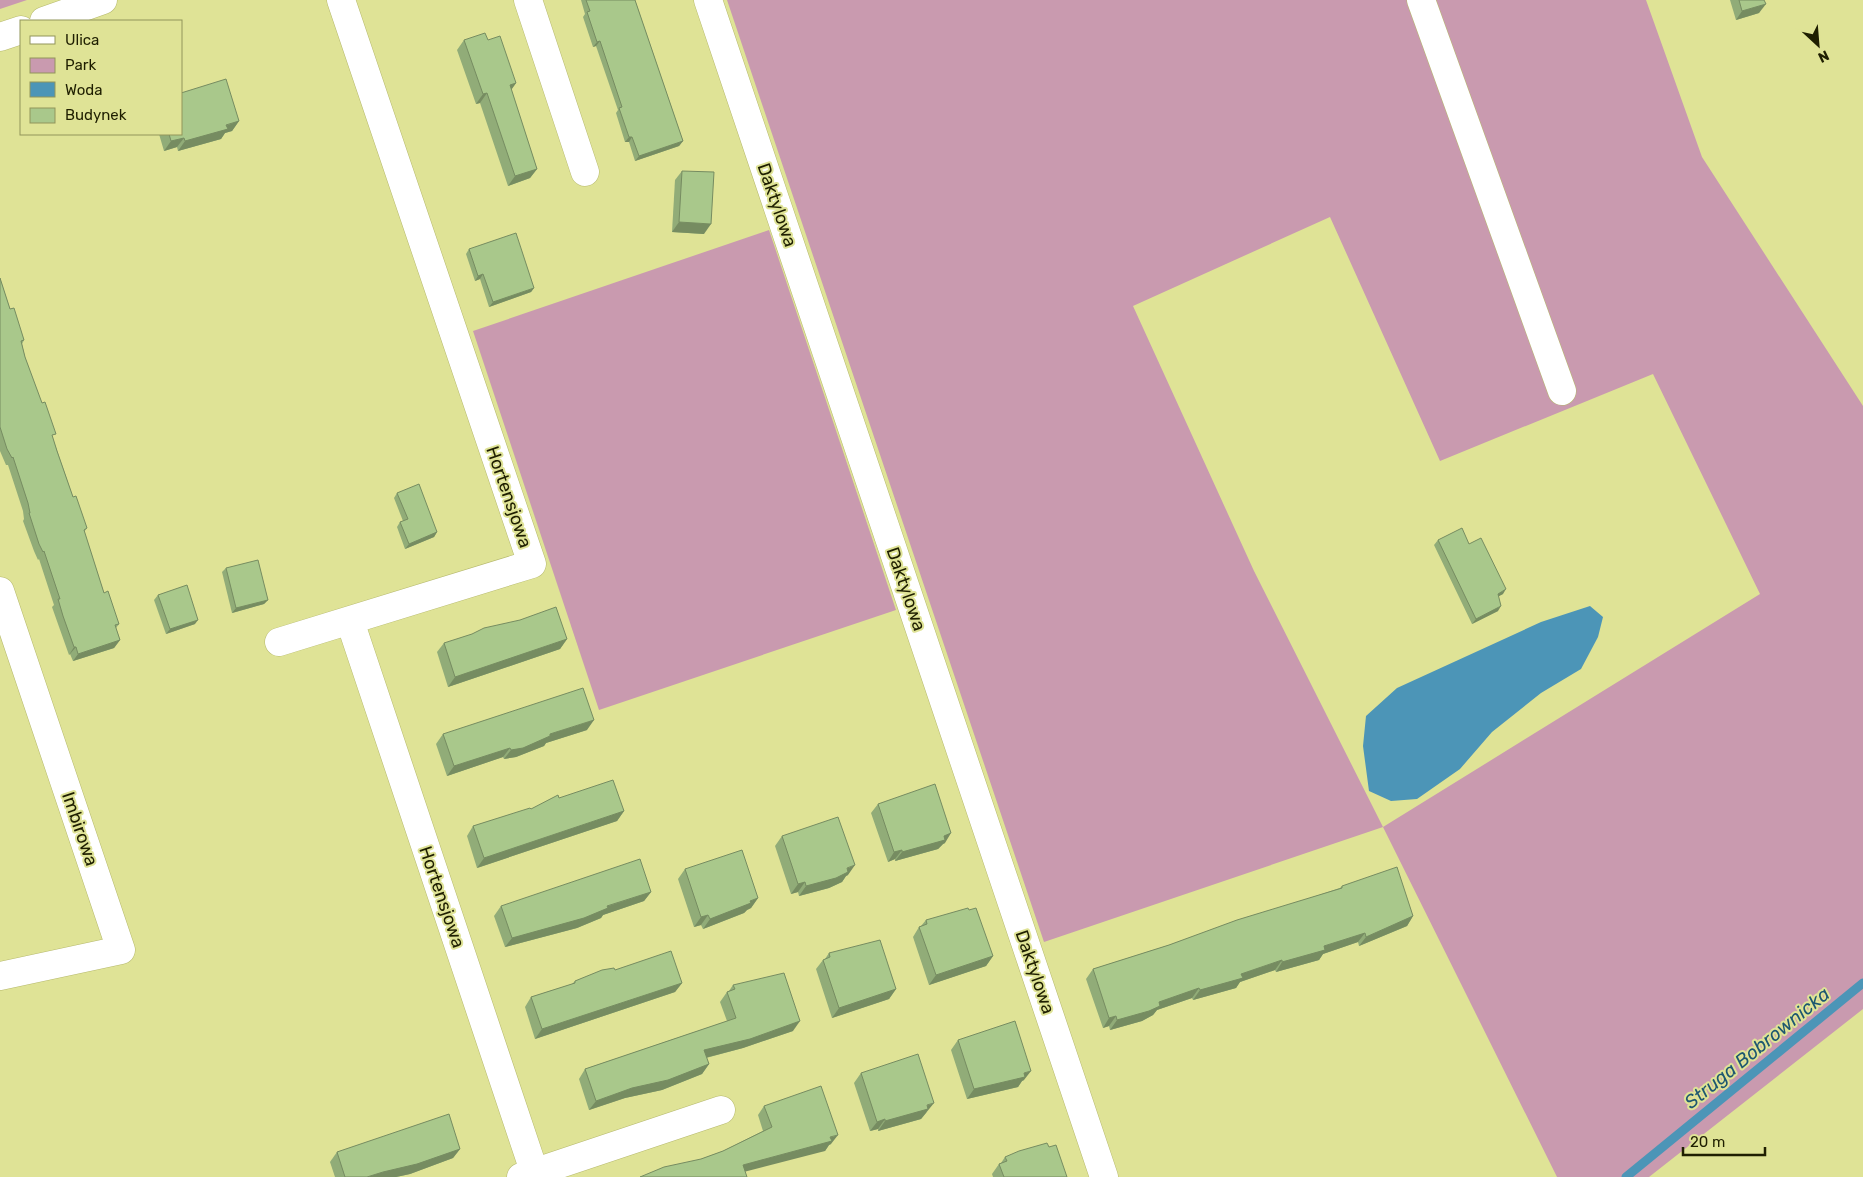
<svg xmlns="http://www.w3.org/2000/svg" width="1863" height="1177" font-family="Rubik,sans-serif">
<rect width="100%" height="100%" fill="#dfe396"/>
<g fill="#c99aaf" fill-rule="evenodd">
<path d="M0,0h27l-27,9z"/>
<path d="M727,0h919l56,157 161,249v603l-214,168h-92l-174,-350 -339,115zM1330,217l110,244 213,-87 107,220 -377,233 -129,-256 -121,-265z"/>
<path d="M769,230l127,380 -297,100 -126,-379z"/>
</g>
<path fill="#4c95b7" d="M1590,606l13,11 -5,20 -17,32 -40,24 -49,39 -32,37 -43,30 -26,2 -22,-10 -6,-45 3,-30 31,-28 144,-66z"/>
<g fill="none" stroke-linecap="round" stroke-linejoin="round">
<path stroke="#4c95b7" stroke-width="9" d="M1626,1177l237,-194"/>
<g stroke="#b6b96d" stroke-width="29">
<g id="minor">
<path d="M528,0l57,172"/>
<path d="M708,0l396,1177"/>
<path d="M1421,0l141,391"/>
<path d="M44,21l59,-21"/>
<path d="M0,37l21,-7"/>
<path d="M0,591l121,359 -121,26"/>
<path d="M350,621l186,556"/>
<path d="M279,642l253,-78 -191,-564"/>
<path d="M521,1177l200,-67"/>
</g>
</g>
<use href="#minor" stroke="#fff" stroke-width="28"/>
</g>
<g fill="#91ac78">
<path d="M581,0h54l48,141 -4,5 -44,15 -6,-19h-4l-9,-29 2,-3 -22,-64 -3,1 -10,-30 2,-3z"/>
<path d="M1730,0h34l-5,13 -23,7z"/>
<path d="M464,40h24l28,43 -5,7 26,79 -7,9 -22,8 -28,-83 -4,1 -19,-54z"/>
<path d="M239,121l-7,10 -7,2 -4,6 -43,12 -1,-4 -13,4 -5,-17h22z"/>
<path d="M682,171l22,63 -32,-2 3,-52z"/>
<path d="M469,249l65,39 -3,4 -42,15 -9,-28 -5,2 -9,-27z"/>
<path d="M0,278l10,31 14,31 -2,4 3,13 48,140 14,31 -3,4 20,61 15,31 -3,4 4,12 -6,8 -41,13 -3,-7 -1,1 -11,-31 -6,-17 2,-2 -15,-46 -1,1 -4,-9 -11,-30 1,-2 -1,-8 -15,-46h-2l-6,-14z"/>
<path d="M397,493l40,39 -3,5 -29,12 -8,-22 3,-5 3,-1 -9,-23z"/>
<path d="M1438,540l31,4 34,50 -5,2v15l-26,13 -38,-79z"/>
<path d="M226,568l42,32 -4,4 -32,9 -10,-41z"/>
<path d="M158,595l37,29 -29,10 -12,-34z"/>
<path d="M567,639l-7,10 -112,38 -11,-35 7,-9z"/>
<path d="M587,730l-41,13 -2,3 -28,11 -12,2 -1,-2 -56,19 -11,-32 7,-10z"/>
<path d="M559,798l65,13 -7,10 -140,47 -10,-32 6,-10 58,-17z"/>
<path d="M878,804l67,39 -2,1 -5,5 -43,12v-2l-7,3 -17,-49z"/>
<path d="M782,836l66,39 -2,1 -4,6 -13,6 -30,8 -1,-4 -7,2 -16,-48z"/>
<path d="M685,869l73,29 -7,10 -4,2 -3,3 -41,16 -2,-4 -7,2 -16,-48z"/>
<path d="M1342,886l71,30 -6,10 -48,20 -1,-4 -35,12 -4,6 -43,12 -1,-2 -35,12 -4,6 -43,12 -1,-2 -35,12 -4,5 -11,6 -32,9 -1,-4 -6,2 -17,-49 7,-10 76,-24 171,-57z"/>
<path d="M651,892l-7,9 -41,14 -2,3 -24,10 -72,19 -11,-31 7,-10z"/>
<path d="M926,920l67,36 -7,10 -57,19 -16,-48 6,-10 2,-1z"/>
<path d="M829,953l67,36 -7,10 -57,19 -16,-49 7,-9 2,-1z"/>
<path d="M615,970l67,13 -7,9 -140,47 -10,-32 6,-10 41,-13 3,-3z"/>
<path d="M733,985l60,46 -50,17 -37,10 3,6 -7,10 -40,16 -37,8 -36,12 -10,-31 6,-10 142,-48 -7,-19 7,-10 2,-1z"/>
<path d="M958,1040l66,40 -2,1 -4,6 -51,12 -16,-49z"/>
<path d="M861,1073l66,40h-1l-5,6 -43,12v-2l-8,2 -16,-48z"/>
<path d="M764,1106l67,38 -2,1 -4,6 -124,8 22,-8 40,-20 -5,-16z"/>
<path d="M1049,1147l18,30h-74l-1,-3 7,-10 2,-1 4,-6z"/>
<path d="M460,1149l-7,9 -43,16 -14,3h-61l-5,-15 7,-10z"/>
</g>
<g fill="#768c61">
<path d="M1766,4l-7,9 -23,7 6,-9z"/>
<path d="M600,41l-4,5 -3,1 4,-5z"/>
<path d="M516,83l-7,10 1,-8z"/>
<path d="M487,93l-7,10 -4,1 7,-10z"/>
<path d="M239,121l-7,10 -7,2 -4,6 -43,12 7,-10z"/>
<path d="M629,137h3l-3,5h-4z"/>
<path d="M184,138l-7,9 -13,4 7,-10z"/>
<path d="M683,141l-4,5 -44,15 4,-5z"/>
<path d="M537,169l-7,9 -22,8 7,-10z"/>
<path d="M679,222l32,2 -7,10 -32,-2z"/>
<path d="M483,274l-3,5 -5,2 3,-5z"/>
<path d="M534,288l-3,4 -42,15 4,-5z"/>
<path d="M437,532l-3,5 -29,12 4,-5z"/>
<path d="M1506,589l-3,5 -9,5 4,-5z"/>
<path d="M268,600l-4,4 -32,9 4,-5z"/>
<path d="M1501,606l-3,5 -26,13 4,-5z"/>
<path d="M198,620l-3,4 -29,10 4,-5z"/>
<path d="M567,639l-7,10 -112,38 7,-10z"/>
<path d="M120,640l-6,8 -41,13 5,-7z"/>
<path d="M74,647h2l-6,7 -1,1z"/>
<path d="M594,720l-7,10 -41,13 -2,3 -28,11 -12,2 7,-9 39,-16z"/>
<path d="M510,748l-7,9 -56,19 7,-10z"/>
<path d="M624,811l-7,10 -140,47 7,-10z"/>
<path d="M951,833l-6,10 -2,1 -5,5 -43,12 7,-9z"/>
<path d="M902,850l-7,9 -7,3 6,-10z"/>
<path d="M855,865l-7,10 -2,1 -4,6 -13,6 -30,8 7,-10z"/>
<path d="M805,882l-7,10 -7,2 7,-10z"/>
<path d="M651,892l-7,9 -41,14 -2,3 -24,10 -72,19 7,-9z"/>
<path d="M758,898l-7,10 -4,2 -3,3 -41,16 7,-10z"/>
<path d="M708,915l-7,10 -7,2 7,-10z"/>
<path d="M1413,916l-6,10 -48,20 7,-9z"/>
<path d="M1365,933l-7,9 -35,12 -4,6 -43,12 6,-10 42,-16z"/>
<path d="M993,956l-7,10 -57,19 7,-10z"/>
<path d="M1282,960l-7,10 -35,12 -4,6 -43,12 7,-10 41,-16z"/>
<path d="M682,983l-7,9 -140,47 7,-10z"/>
<path d="M1199,988l-7,10 -35,12 -4,5 -11,6 -32,9 7,-10 42,-18z"/>
<path d="M896,989l-7,10 -57,19 7,-10z"/>
<path d="M1116,1016l-7,10 -6,2 6,-10z"/>
<path d="M800,1021l-7,10 -50,17 -46,12 7,-10z"/>
<path d="M709,1064l-7,10 -40,16 -37,8 -36,12 7,-9 36,-13z"/>
<path d="M1031,1071l-7,9 -2,1 -4,6 -51,12 7,-10z"/>
<path d="M934,1103l-13,16 -43,12 7,-10z"/>
<path d="M885,1119l-7,10 -8,2 7,-9z"/>
<path d="M838,1135l-7,9 -2,1 -4,6 -89,23 7,-9z"/>
<path d="M460,1149l-7,9 -43,16 -14,3h-29z"/>
</g>
<g fill="#a9c88b" stroke="#768c61">
<path d="M586,0h49l48,141 -44,15 -7,-19h-3l-10,-29 3,-1 -22,-66 -3,1 -10,-30 3,-1z"/>
<path d="M1739,0h25l2,4 -24,7z"/>
<path d="M485,33l3,7 12,-4 16,47 -6,2 27,84 -22,7 -28,-83 -4,1 -19,-54z"/>
<path d="M226,79l13,42 -13,4 2,4 -43,12 -1,-3 -13,3 -2,-7h12v-41z"/>
<path d="M682,171l32,1 -3,52 -32,-2z"/>
<path d="M516,233l18,55 -41,14 -10,-28 -5,2 -9,-27z"/>
<path d="M0,278l10,31 4,-1 10,32 -3,1 4,16 17,46 3,-1 11,32 -4,1 5,16 16,46 3,-1 11,32 -3,2 20,63 4,-2 11,33 -4,1 5,15 -42,14 -2,-7h-2l-11,-31 -5,-17h2l-16,-48 -1,1 -4,-8 -10,-31h1l-2,-10 -15,-46 -1,1 -5,-9 -7,-22z"/>
<path d="M419,484l18,48 -28,12 -9,-22 8,-3 -11,-26z"/>
<path d="M1462,528l7,16 12,-6 25,51 -8,5 3,12 -25,13 -38,-79z"/>
<path d="M258,560l10,40 -32,8 -10,-40z"/>
<path d="M187,585l11,35 -28,9 -12,-34z"/>
<path d="M556,607l11,32 -112,38 -11,-34 28,-9 12,-6 36,-8z"/>
<path d="M583,688l11,32 -44,14v2l-27,12 -12,2 -1,-2 -56,18 -11,-32z"/>
<path d="M613,780l11,31 -140,47 -11,-32 57,-18 1,1 27,-14 1,3z"/>
<path d="M935,784l16,49 -7,3 1,4 -43,12v-2l-8,2 -16,-48z"/>
<path d="M838,817l17,48 -8,3 1,4 -12,6 -30,8 -1,-4 -7,2 -16,-48z"/>
<path d="M742,850l16,48 -8,3 1,2 -41,16 -2,-4 -7,2 -16,-48z"/>
<path d="M640,859l11,33 -44,14 1,2 -24,10 -72,20 -11,-32z"/>
<path d="M1397,867l16,49 -47,21 -1,-4 -41,13 1,4 -43,12v-2l-41,14 2,4 -43,12 -1,-2 -40,14 1,4 -11,5 -32,9 -1,-4 -7,2 -16,-49 76,-24 68,-25 105,-32v-2z"/>
<path d="M968,908l1,2 7,-2 17,48 -57,19 -17,-48 8,-3 -1,-4z"/>
<path d="M880,940l16,49 -57,19 -16,-48 7,-3 -1,-4z"/>
<path d="M671,951l11,32 -140,46 -11,-32 44,-14v-2l27,-11 12,-2 1,2z"/>
<path d="M784,973l16,48 -50,18 -46,11 5,14 -41,16 -36,8 -36,13 -11,-32 151,-51 -9,-26 8,-3 -2,-4z"/>
<path d="M1015,1021l16,50 -7,2 1,4 -51,12 -16,-49z"/>
<path d="M918,1054l16,49 -7,2 1,4 -43,12v-2l-8,3 -16,-49z"/>
<path d="M821,1086l17,49 -8,2 2,4 -89,24 4,12h-107l24,-10 37,-8 22,-8 49,-24 -8,-21z"/>
<path d="M449,1114l11,35 -43,15 -34,8 -16,5h-22l-8,-25z"/>
<path d="M1047,1143l2,4 7,-2 11,32h-63l-5,-13 8,-3 -2,-4 14,-6z"/>
</g>
<g text-anchor="middle" dominant-baseline="central" stroke-width="4" stroke-linejoin="round" paint-order="stroke">
<g font-size="18" fill="#1f1f01" stroke="#dfe396">
<text transform="translate(777 205) rotate(71)">Daktylowa</text>
<text transform="translate(509 497) rotate(71)">Hortensjowa</text>
<text transform="translate(906 589) rotate(71)">Daktylowa</text>
<text transform="translate(80 829) rotate(71)">Imbirowa</text>
<text transform="translate(442 897) rotate(71)">Hortensjowa</text>
<text transform="translate(1035 972) rotate(71)">Daktylowa</text>
</g>
<g font-size="19" font-style="italic" fill="#1d5770" stroke="#dfe396">
<text transform="translate(1757 1048) rotate(-39)">Struga Bobrownicka</text>
</g>
</g>
<rect x="20" y="20" width="162" height="115" fill="#dfe396" stroke="#92955a"/>
<rect x="30" y="36" width="25" height="8" fill="#ffffff" stroke="#92955a"/>
<text x="65" y="45" font-size="15" fill="#1f1f01">Ulica</text>
<rect x="30" y="58" width="25" height="15" fill="#c99aaf" stroke="#92955a"/>
<text x="65" y="70" font-size="15" fill="#1f1f01">Park</text>
<rect x="30" y="82" width="25" height="15" fill="#4c95b7" stroke="#92955a"/>
<text x="65" y="95" font-size="15" fill="#1f1f01">Woda</text>
<rect x="30" y="108" width="25" height="15" fill="#a9c88b" stroke="#92955a"/>
<text x="65" y="120" font-size="15" fill="#1f1f01">Budynek</text>
<g transform="translate(1818 45) rotate(154)" stroke="#dfe396" stroke-width="4" paint-order="stroke">
<path d="M0-4L9 19L0 12L-9 19Z" fill="#1f1f01"/>
<text y="-8" font-size="14" font-weight="bold" text-anchor="middle" fill="#1f1f01">N</text>
</g>
<path d="M1683 1147v8h82v-8" fill="none" stroke="#1f1f01" stroke-width="2.5"/>
<text x="1690" y="1147" font-size="15" fill="#1f1f01" stroke="#dfe396" stroke-width="4" paint-order="stroke">20 m</text>
</svg>
